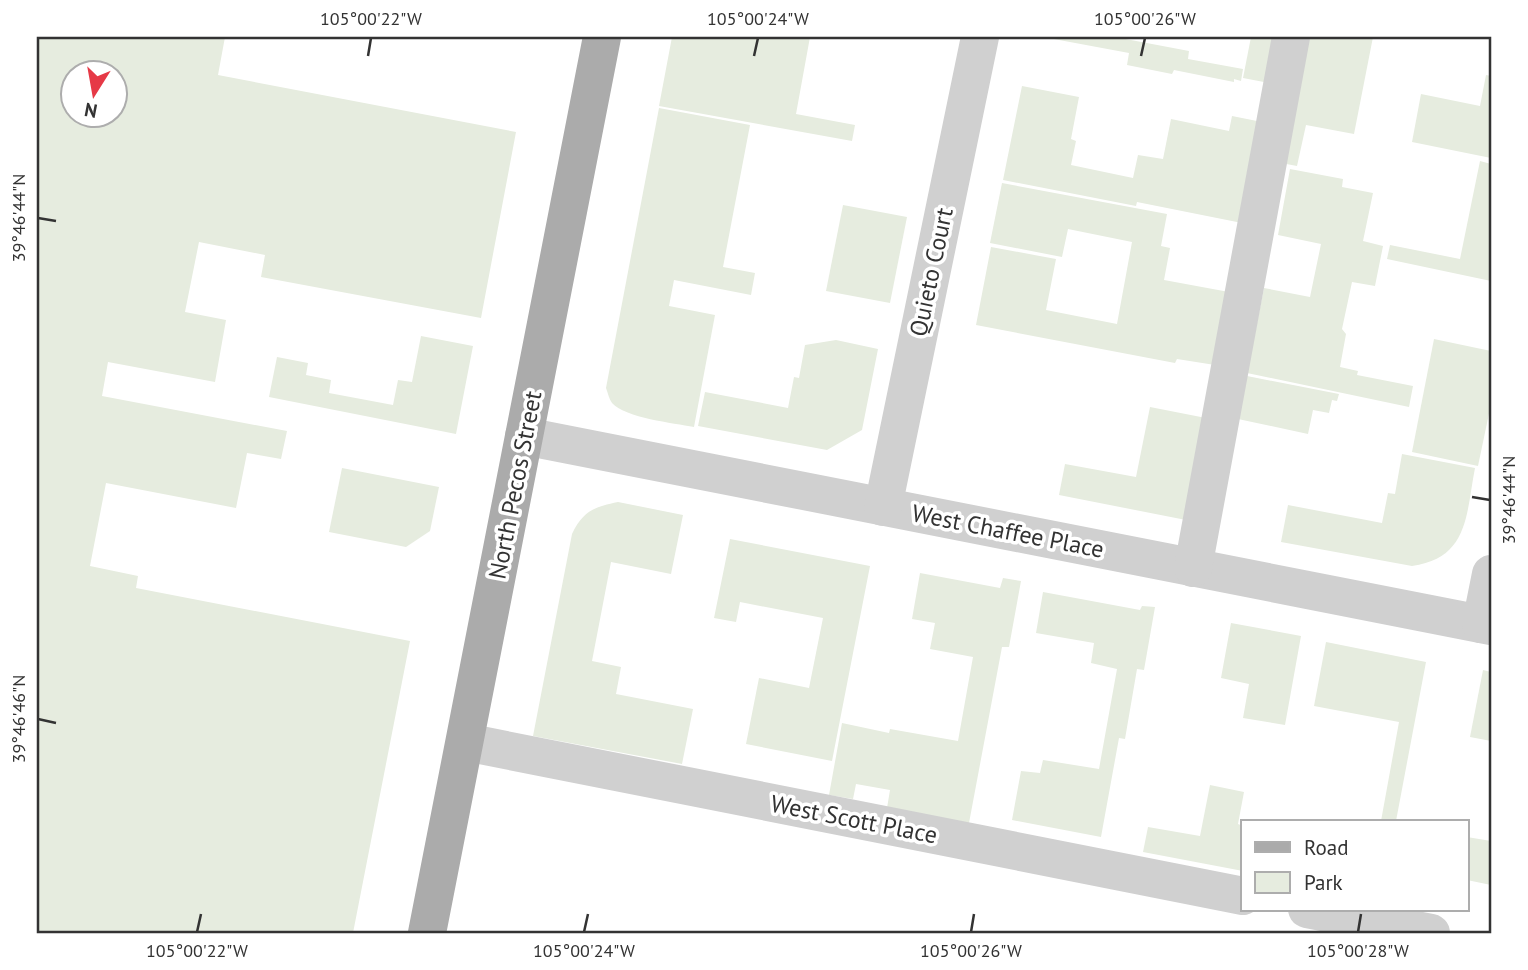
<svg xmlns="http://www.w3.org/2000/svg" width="1528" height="970" font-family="'PT Sans',sans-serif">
<rect width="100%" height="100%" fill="#fff"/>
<g fill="#e6ecdf" fill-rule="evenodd">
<path d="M37,37h188l-7,38 298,57 -35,186 -220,-41 4,-22 -66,-13 -14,70 41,8 -11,62 -107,-20 -6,34 185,35 -6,28 -34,-6 -11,55 -130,-25 -16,83 48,10 -2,12 274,53 -57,292h-316zM74,74h42v42h-42z"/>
<path d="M672,37h138l-14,77 59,11 -3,16 -193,-35z"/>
<path d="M1043,37h72l74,14 -1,8 55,10 -2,12 -7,-2v3l-60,-12 -2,4 -45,-9 2,-12z"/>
<path d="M1251,37h27l-9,46 -26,-5z"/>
<path d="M1306,37h67l-19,97 -48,-9 -9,41 -16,-3z"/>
<path d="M1486,75l5,1v-1v83l-79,-16 9,-48 59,12z"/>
<path d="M1022,86l57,11 -8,42 5,2 -5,24 62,13 5,-23 25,4 8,-40 58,12 3,-15 30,6 -20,101 -105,-21 -1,4 -133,-26z"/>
<path d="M659,108l91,17 -27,142 32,6 -4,22 -77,-15 -5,26 46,9 -21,112c-21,-4 -68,-9 -82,-24 -3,-4 -4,-10 -6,-15z"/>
<path d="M1480,161l11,3v117l-104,-22 3,-14 70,14z"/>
<path d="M1290,169l53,10 -1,8 31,6 -10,48 20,5 -8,40 -23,-4 -10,47 4,5 -6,33 18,4 -1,4 56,11 -4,21 -162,-34 17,-85 46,9 11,-53 -43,-9z"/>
<path d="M1002,183l165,31 -6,32 9,2 -6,32 65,12 -14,73 -38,-6 -2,4 -199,-38 15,-78 65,12 -10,51 71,14 15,-82 -64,-13 -6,28 -72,-14z"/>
<path d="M843,205l64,12 -17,86 -64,-12z"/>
<path d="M421,336l52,10 -17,88 -187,-37 8,-40 31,6 -2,12 25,5 -2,13 64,12 5,-25 14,2z"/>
<path d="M1434,339l57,12v53l-13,62 -66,-14z"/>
<path d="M836,340l42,9 -16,81 -35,20 -129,-24 7,-34 83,16 6,-31 5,1 6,-33z"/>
<path d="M1247,376l92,18 -2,7 -5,-1 -3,13 -16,-3 -5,24 -70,-15z"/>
<path d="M1150,407l56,11 -20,102 -127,-25 6,-31 71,13z"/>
<path d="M1402,454l73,14c-9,46 -6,90 -63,98l-131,-24 7,-37 94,18 6,-30 7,1z"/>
<path d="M342,468l97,19 -9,44 -24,16 -77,-15z"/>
<path d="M618,502l65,13 -12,59 -60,-12 -19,99 29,6 -5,27 77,15 -11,55 -149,-28 39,-202c11,-23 22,-27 46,-32z"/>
<path d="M730,539l140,27 -38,195 -86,-17 13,-66 50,10 14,-70 -83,-16 -4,20 -22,-4z"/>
<path d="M920,573l80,15 3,-10 18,3 -12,66h-7l-33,176 -82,-15 3,-18 -34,-6 -3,15 -24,-4 13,-72 47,10 1,-4 68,12 15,-84 -43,-8 5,-26 -23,-4z"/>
<path d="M1043,592l97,18 2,-4 13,1 -11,63 -7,-1 -12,70 -6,-1 -18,99 -89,-17 9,-49 19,2 3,-13 56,9 18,-100 -26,-6 3,-20 -58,-10z"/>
<path d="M1231,623l70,13 -16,89 -42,-7 6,-34 -28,-6z"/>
<path d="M1326,642l100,20 -30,159h-15l18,-99 -85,-16z"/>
<path d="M1483,670l8,2v69l-21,-4z"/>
<path d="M1210,785l34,7 -6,32 5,2v45l-100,-19 5,-25 52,9z"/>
<path d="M1467,837l24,4v44l-24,-5z"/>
</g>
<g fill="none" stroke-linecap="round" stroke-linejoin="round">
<g stroke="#d0d0d0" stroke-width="38">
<path d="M524,436l967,190"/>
<path d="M883,507l97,-470"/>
<path d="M1193,568l98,-531"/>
<path d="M1481,624l10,-50"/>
<path d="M465,742l778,154"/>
<path d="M1307,909l124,24"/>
</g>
<path stroke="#ababab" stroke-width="38" d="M427,933l175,-896"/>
</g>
<path fill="none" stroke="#333" stroke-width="2.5" d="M368,56l3,-18M754,56l4,-18M1141,56l4,-18M38,218l18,3M1472,497l18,3M38,719l18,4M197,932l4,-18M584,932l4,-18M971,932l3,-18M1358,932l3,-18"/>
<g text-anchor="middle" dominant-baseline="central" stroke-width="7" stroke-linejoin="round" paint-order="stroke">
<g font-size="24" fill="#333" stroke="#fff">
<text transform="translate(931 272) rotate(-78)">Quieto Court</text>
<text transform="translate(515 485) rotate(-79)">North Pecos Street</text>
<text transform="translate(1008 531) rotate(11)">West Chaffee Place</text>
<text transform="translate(854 819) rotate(11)">West Scott Place</text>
</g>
</g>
<rect width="1528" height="970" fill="none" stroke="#ffffff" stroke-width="77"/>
<rect x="1241" y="820" width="228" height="91" fill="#ffffff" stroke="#adadad" stroke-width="2"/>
<rect x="1255" y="842" width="35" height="10" fill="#ababab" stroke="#adadad" stroke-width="2"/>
<text x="1304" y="855" font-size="21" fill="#333333">Road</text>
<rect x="1255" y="872" width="35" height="21" fill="#e6ecdf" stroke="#adadad" stroke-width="2"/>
<text x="1304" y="890" font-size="21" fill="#333333">Park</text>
<g transform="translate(94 94) rotate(191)"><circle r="33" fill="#ffffff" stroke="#adadad" stroke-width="2"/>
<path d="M0-5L12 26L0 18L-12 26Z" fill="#e63946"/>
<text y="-10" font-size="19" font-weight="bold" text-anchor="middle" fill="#333333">N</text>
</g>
<rect x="38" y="38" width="1452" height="894" fill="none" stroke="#333" stroke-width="2.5"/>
<g font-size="18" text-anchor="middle" fill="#333">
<text x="371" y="25">105°00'22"W</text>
<text x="758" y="25">105°00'24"W</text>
<text x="1145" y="25">105°00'26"W</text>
<text transform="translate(19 218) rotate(-90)" y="6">39°46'44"N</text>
<text transform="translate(1509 500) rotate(-90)" y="6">39°46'44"N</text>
<text transform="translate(19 719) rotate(-90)" y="6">39°46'46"N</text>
<text x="197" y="957">105°00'22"W</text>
<text x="584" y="957">105°00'24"W</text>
<text x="971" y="957">105°00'26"W</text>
<text x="1358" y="957">105°00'28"W</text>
</g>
</svg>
